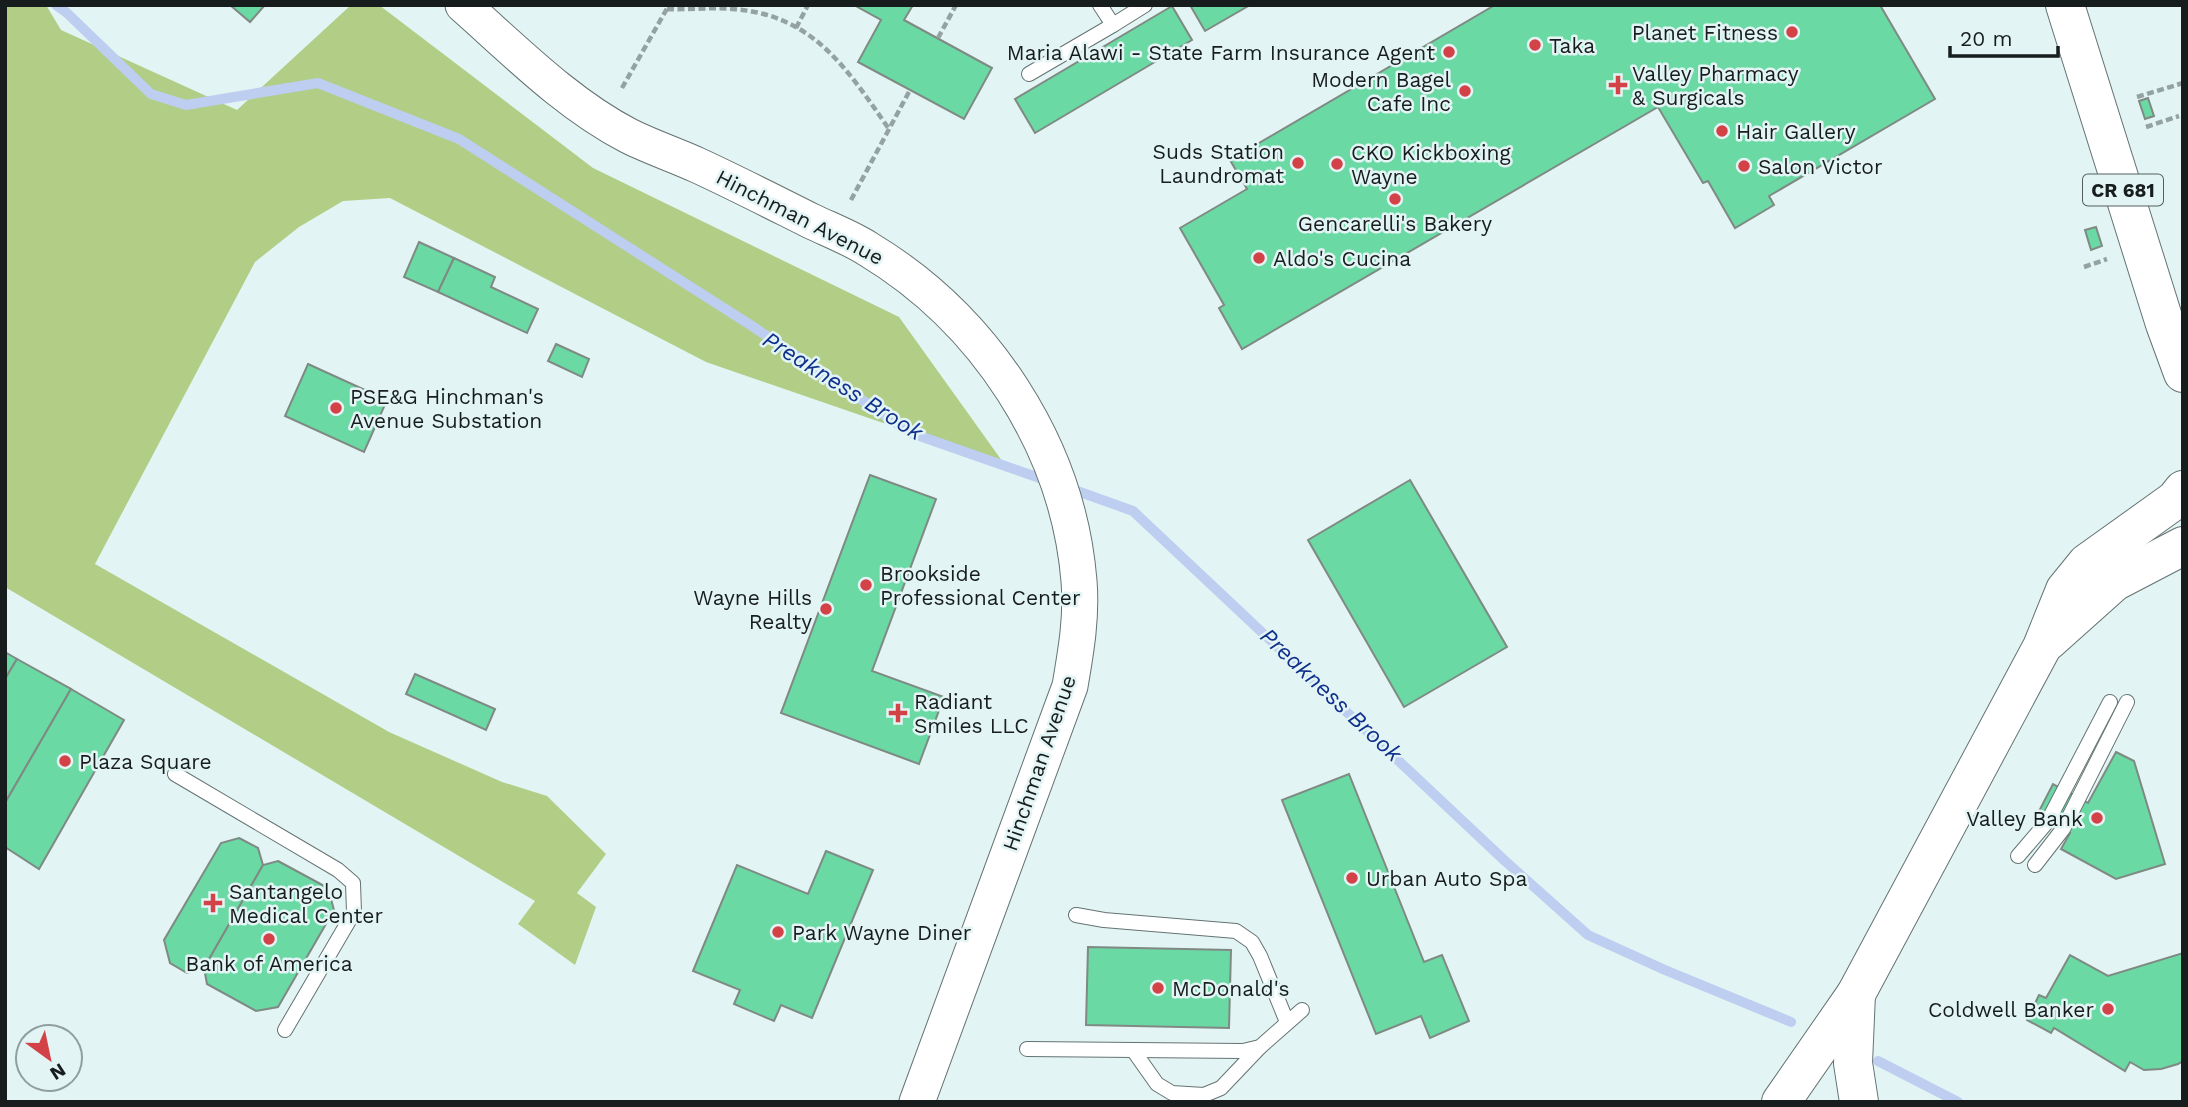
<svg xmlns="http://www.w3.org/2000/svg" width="2188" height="1107" font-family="'Work Sans',sans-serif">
<rect width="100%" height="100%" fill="#e3f4f4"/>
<path fill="#b1cd86" d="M5,5h41l15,25 176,80 114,-105h28l214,163 306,149 106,148 -299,-103 -316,-164 -47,3 -44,26 -44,35 -160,302 294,168 113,50 45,14 59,58 -29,39 19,14 -21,58 -57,-41 17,-23 -530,-314z"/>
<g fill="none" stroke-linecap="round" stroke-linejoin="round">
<g stroke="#bdcef0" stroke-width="10">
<path d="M56,5l11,8 84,81 35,11 132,-22 141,56 293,187 159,107 137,48"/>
<path d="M1066,487l67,24 371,349 84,75 77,35 126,52"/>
<path d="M1878,1061l80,41"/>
</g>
</g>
<g fill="#6bd9a4" stroke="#7e8a83" stroke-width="2">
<path d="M230,5h35l-15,17z"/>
<path d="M854,5h59l-9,15 88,48 -28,51 -106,-57 23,-42z"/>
<path d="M1190,5h60l-45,26z"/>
<path d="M1495,5h385l55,94 -166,97 5,9 -39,23 -27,-47 -5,2 -45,-76 -416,242 -23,-41 5,-3 -44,-77 67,-39 -17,-29z"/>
<path d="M1172,6l20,34 -157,93 -20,-34z"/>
<path d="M2148,98l6,18 -9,3 -6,-18z"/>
<path d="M2096,227l6,19 -11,4 -6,-20z"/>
<path d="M419,242l35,16 -16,34 -34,-15z"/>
<path d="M454,258l41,19 -4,10 47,22 -11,24 -89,-41z"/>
<path d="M556,344l33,15 -7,18 -34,-16z"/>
<path d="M308,364l79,36 -23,52 -79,-36z"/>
<path d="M870,475l66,24 -64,172 72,26 -25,67 -138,-51z"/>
<path d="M1410,480l97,167 -103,60 -96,-167z"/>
<path d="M5,652l12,7 -12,20z"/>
<path d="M17,659l54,30 -66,114v-124z"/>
<path d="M415,674l80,35 -9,21 -80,-36z"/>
<path d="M71,689l53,31 -85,149 -34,-22v-44z"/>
<path d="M2116,752l18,9 31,103 -49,15 -55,-30 9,-16 -33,-18 16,-31 35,19z"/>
<path d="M1349,774l75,188 18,-7 27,66 -39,17 -9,-22 -45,18 -94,-234z"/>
<path d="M239,838l19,10 5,17 -59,103 -17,5 -17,-10 -6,-23 57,-97z"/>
<path d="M826,851l47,19 -61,148 -31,-13 -7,16 -40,-17 6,-14 -47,-19 44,-106 71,29z"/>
<path d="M278,861l50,27 6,22 -56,97 -22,4 -49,-27 -3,-16 59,-103z"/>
<path d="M1088,947l143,3 -2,78 -143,-3z"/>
<path d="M2183,953v108l-5,3 -17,5 -17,1 -14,-8 -5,9 -71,-43 -3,5 -24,-13 12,-25 7,3 24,-43 38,21z"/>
</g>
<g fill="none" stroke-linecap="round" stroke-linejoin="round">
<g stroke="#647372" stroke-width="16">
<g id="service">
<path d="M1100,5l13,20 32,-20"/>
<path d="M1029,74l84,-49"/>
<path d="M175,774l163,96 15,13 1,29 -69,118"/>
<path d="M2018,856l30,-35 62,-119"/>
<path d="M2035,865l28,-36 64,-127"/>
<path d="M1076,915l28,5 132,11 16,11 8,14 27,66"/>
<path d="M1027,1049l216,2 17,-4 42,-37"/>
<path d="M1133,1050l24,34 15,9 32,2 17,-7 39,-41"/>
</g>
</g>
<g stroke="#647372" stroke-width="37">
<path id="tertiary" d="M463,5c52,46 104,99 166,131 22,11 46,19 68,29 39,18 76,37 114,56 19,9 40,17 57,28 116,70 200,196 211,332 3,36 -3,70 -9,105l-153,416"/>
</g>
<g stroke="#647372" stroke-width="40">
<g id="primary">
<path d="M2065,5l100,319 18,49"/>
<path d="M2048,641l66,-59 69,-36"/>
<path d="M1856,994l-3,69 6,39"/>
<path d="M1781,1102l75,-108 186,-347 23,-57 22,-27 88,-63 8,-10"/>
</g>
</g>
<g stroke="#95a2a2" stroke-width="4.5" stroke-dasharray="7 3.5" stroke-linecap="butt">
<path d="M667,9c21,1 43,-2 65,0 81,5 115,60 157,120"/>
<path d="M796,28l12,-23"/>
<path d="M938,38l18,-33"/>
<path d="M622,88l47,-83"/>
<path d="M2137,97l46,-14"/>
<path d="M2146,127l33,-11"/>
<path d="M851,200l59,-110"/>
<path d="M2084,267l23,-8"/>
</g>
<use href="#service" stroke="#fff" stroke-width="14"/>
<use href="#tertiary" stroke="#fff" stroke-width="35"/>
<use href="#primary" stroke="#fff" stroke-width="38"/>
</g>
<g fill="#d24247" stroke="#e3f4f4" stroke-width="2.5">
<circle cx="1792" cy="32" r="7"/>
<circle cx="1535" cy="45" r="7"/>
<circle cx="1449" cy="52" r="7"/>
<path d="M1614.5 74.5h7v7h7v7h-7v7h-7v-7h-7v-7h7z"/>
<circle cx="1465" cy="91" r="7"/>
<circle cx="1722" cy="131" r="7"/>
<circle cx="1298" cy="163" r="7"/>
<circle cx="1337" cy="164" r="7"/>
<circle cx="1744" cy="166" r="7"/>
<circle cx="1395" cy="199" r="7"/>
<circle cx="1259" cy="258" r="7"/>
<circle cx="336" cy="408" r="7"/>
<circle cx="866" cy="585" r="7"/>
<circle cx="826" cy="609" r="7"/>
<path d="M894.5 702.5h7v7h7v7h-7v7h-7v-7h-7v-7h7z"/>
<circle cx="65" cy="761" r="7"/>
<circle cx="2097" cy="818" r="7"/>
<circle cx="1352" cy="878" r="7"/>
<path d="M209.5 892.5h7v7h7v7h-7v7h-7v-7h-7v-7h7z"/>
<circle cx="778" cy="932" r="7"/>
<circle cx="269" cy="939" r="7"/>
<circle cx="1158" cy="988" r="7"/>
<circle cx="2108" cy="1009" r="7"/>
</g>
<g text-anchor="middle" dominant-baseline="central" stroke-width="5" stroke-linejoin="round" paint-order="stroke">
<rect fill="#e3f4f4" stroke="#545e5e" stroke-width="2" x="2083" y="174.5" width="80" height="31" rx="5"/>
<g font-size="19" font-weight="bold" fill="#171d1d">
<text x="2123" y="190">CR 681</text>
</g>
<g font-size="21" fill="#171d1d" stroke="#e3f4f4" text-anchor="start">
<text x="1778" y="32" text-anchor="end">Planet Fitness</text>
<text x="1549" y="45">Taka</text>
<text x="1435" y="52" text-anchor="end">Maria Alawi - State Farm Insurance Agent</text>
<text x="1632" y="73">Valley Pharmacy<tspan x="1632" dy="24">&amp; Surgicals</tspan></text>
<text x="1451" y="79" text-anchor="end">Modern Bagel<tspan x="1451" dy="24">Cafe Inc</tspan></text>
<text x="1736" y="131">Hair Gallery</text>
<text x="1284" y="151" text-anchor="end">Suds Station<tspan x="1284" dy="24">Laundromat</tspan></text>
<text x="1351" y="152">CKO Kickboxing<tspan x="1351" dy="24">Wayne</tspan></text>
<text x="1758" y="166">Salon Victor</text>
<text x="1395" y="223" text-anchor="middle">Gencarelli's Bakery</text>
<text x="1273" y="258">Aldo's Cucina</text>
<text x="350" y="396">PSE&amp;G Hinchman's<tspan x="350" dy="24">Avenue Substation</tspan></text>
<text x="880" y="573">Brookside<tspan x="880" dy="24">Professional Center</tspan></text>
<text x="812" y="597" text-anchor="end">Wayne Hills<tspan x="812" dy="24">Realty</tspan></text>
<text x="914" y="701">Radiant<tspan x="914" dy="24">Smiles LLC</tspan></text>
<text x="79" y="761">Plaza Square</text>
<text x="2083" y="818" text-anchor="end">Valley Bank</text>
<text x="1366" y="878">Urban Auto Spa</text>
<text x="229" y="891">Santangelo<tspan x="229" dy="24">Medical Center</tspan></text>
<text x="792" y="932">Park Wayne Diner</text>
<text x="269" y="963" text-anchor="middle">Bank of America</text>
<text x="1172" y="988">McDonald's</text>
<text x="2094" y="1009" text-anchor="end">Coldwell Banker</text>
</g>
<g font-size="21" fill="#171d1d" stroke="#e3f4f4">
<text transform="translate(800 217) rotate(27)">Hinchman Avenue</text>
<text transform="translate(1039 763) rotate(-71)">Hinchman Avenue</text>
</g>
<g font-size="23" font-style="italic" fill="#0f308d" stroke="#e3f4f4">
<text transform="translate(843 386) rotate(32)">Preakness Brook</text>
<text transform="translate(1331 695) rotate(43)">Preakness Brook</text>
</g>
</g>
<rect width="2188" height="1107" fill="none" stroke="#171d1d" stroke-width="14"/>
<g transform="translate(49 1058) rotate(147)"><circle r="33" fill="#e3f4f4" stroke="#919e9e" stroke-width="2"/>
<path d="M0-5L12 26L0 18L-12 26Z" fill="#d24247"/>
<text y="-10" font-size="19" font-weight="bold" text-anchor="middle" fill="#171d1d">N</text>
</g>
<path d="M1950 46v10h108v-10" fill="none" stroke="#171d1d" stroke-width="3.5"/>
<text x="1960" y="46" font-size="21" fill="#171d1d" stroke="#e3f4f4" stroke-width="5" paint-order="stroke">20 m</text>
</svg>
